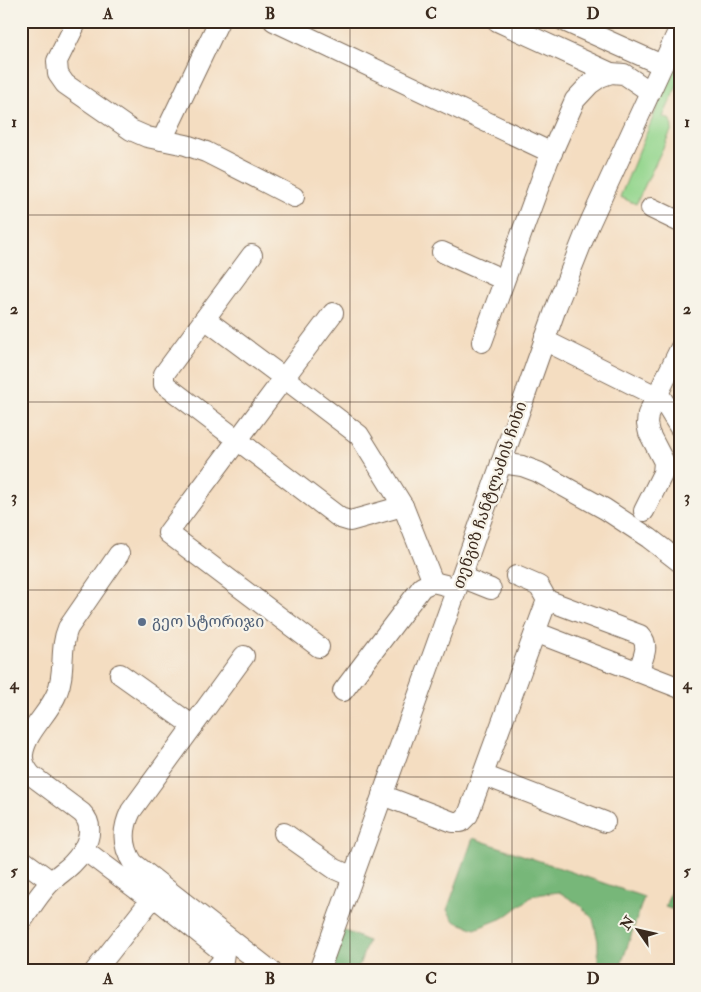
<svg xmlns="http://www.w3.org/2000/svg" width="701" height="992" font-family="'IM FELL Double Pica','Noto Serif Georgian',serif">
<rect width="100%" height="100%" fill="#f7f3e8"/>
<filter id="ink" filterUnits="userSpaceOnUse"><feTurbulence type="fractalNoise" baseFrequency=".02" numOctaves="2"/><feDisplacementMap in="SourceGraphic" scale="10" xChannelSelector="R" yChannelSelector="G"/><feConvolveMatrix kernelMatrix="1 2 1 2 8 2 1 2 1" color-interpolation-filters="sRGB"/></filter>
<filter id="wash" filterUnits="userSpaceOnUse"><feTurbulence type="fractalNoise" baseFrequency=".0096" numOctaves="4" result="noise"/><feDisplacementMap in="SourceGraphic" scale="20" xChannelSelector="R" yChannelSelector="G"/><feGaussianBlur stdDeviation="1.12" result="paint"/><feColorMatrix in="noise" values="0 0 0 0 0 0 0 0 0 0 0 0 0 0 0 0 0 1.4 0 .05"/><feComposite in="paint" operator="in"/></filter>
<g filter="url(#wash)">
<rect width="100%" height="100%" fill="#f4ddc1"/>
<path fill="#94d68e" stroke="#688056" d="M680,52v27l-17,38 8,3 1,9 -36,75 -16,-7z"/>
<g fill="#77b779" stroke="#59704c">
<path d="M473,838l171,59 -25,74h-23l2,-4v-26l-5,-22 -13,-14 -21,-13 -25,3 -29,22 -30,12 -21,-8 -7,-11z"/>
<path d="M680,866v46l-15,-5z"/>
<path d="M343,930l25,11 -11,30h-29z"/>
</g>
</g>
<g filter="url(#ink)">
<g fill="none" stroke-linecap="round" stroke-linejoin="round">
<g stroke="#7c6957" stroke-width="22">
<g id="minor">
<path d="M77,21l-20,40 1,13 7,10 66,46 16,7 39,8 20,7 88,45"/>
<path d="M274,21l278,132"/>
<path d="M497,21l114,52 13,1 25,17"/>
<path d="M564,21l98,44"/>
<path d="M162,140l57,-119"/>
<path d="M651,208l29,14"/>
<path d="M442,252l62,28"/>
<path d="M252,255l-88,119v10l176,134 10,3 53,-15"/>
<path d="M205,319l79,59 49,-65"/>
<path d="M544,340l118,59 18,29"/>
<path d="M482,342l66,-181 27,-61 15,-16 10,-7 11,-4"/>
<path d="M501,463l21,3 16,6 67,37 44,29 31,24"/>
<path d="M644,511l19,-38 1,-11 -15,-29 -2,-9 1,-10 32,-65"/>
<path d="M516,576l23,10 8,14 93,35c11,11 2,24 -2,37"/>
<path d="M461,577l30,12"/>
<path d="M535,632l145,56"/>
<path d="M319,647l-151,-114 116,-155 75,57 44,71 30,76"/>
<path d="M244,656l-113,155c-9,18 -9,35 2,52l138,108"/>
<path d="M120,674l73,52"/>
<path d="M343,691l79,-104 11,-5 12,3"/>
<path d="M483,775l122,47"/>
<path d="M382,795l71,27h8l7,-7 79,-215"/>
<path d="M284,833l51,36 18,8"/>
<path d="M83,849l68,51"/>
<path d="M21,859l30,22"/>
<path d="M21,922c10,-14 19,-30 31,-41 6,-6 14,-11 20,-17 14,-14 25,-36 10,-51l-51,-38c-5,-6 -9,-13 -8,-21 3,-23 26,-40 34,-61 9,-21 2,-44 11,-65l51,-74"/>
<path d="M95,971l56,-71 6,-1 67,54 -1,7 -9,11"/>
<path d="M319,971l142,-394 96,-272 31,-78 92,-200"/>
</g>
</g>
<use href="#minor" stroke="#fff" stroke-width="20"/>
</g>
</g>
<path fill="none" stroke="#3b2a1e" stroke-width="1" stroke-opacity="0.55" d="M189,21v950M350,21v950M512,21v950M21,215h659M21,402h659M21,590h659M21,777h659"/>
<circle fill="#5c6f8a" stroke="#f7f3e8" stroke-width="2" cx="142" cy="622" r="5"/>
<g text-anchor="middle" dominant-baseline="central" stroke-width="4.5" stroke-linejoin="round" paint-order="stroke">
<g font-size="16" fill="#3b2a1e" stroke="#f7f3e8">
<text transform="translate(490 495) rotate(-71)">თენგიზ ჩანტლაძის ჩიხი</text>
</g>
<g font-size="16" fill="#4e5e75" stroke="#f7f3e8" text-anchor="start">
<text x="152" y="622">გეო სტორიჯი</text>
</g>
</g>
<rect width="701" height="992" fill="none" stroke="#f7f3e8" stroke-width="55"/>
<g transform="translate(638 930) rotate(304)" stroke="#f7f3e8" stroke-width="4" paint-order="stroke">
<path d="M0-4L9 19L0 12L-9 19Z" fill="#3b2a1e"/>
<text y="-8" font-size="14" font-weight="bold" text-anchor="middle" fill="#3b2a1e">N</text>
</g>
<rect x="28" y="28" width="646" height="936" fill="none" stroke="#3b2a1e" stroke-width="2"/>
<g font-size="16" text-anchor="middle" font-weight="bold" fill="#3b2a1e">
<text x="108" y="19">A</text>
<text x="270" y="19">B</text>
<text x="431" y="19">C</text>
<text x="593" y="19">D</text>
<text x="14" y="127">1</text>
<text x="687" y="127">1</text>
<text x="14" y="314">2</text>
<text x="687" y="314">2</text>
<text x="14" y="502">3</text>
<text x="687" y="502">3</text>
<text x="14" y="689">4</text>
<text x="687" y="689">4</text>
<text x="14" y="876">5</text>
<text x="687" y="876">5</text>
<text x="108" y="984">A</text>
<text x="270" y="984">B</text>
<text x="431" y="984">C</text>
<text x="593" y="984">D</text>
</g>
</svg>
